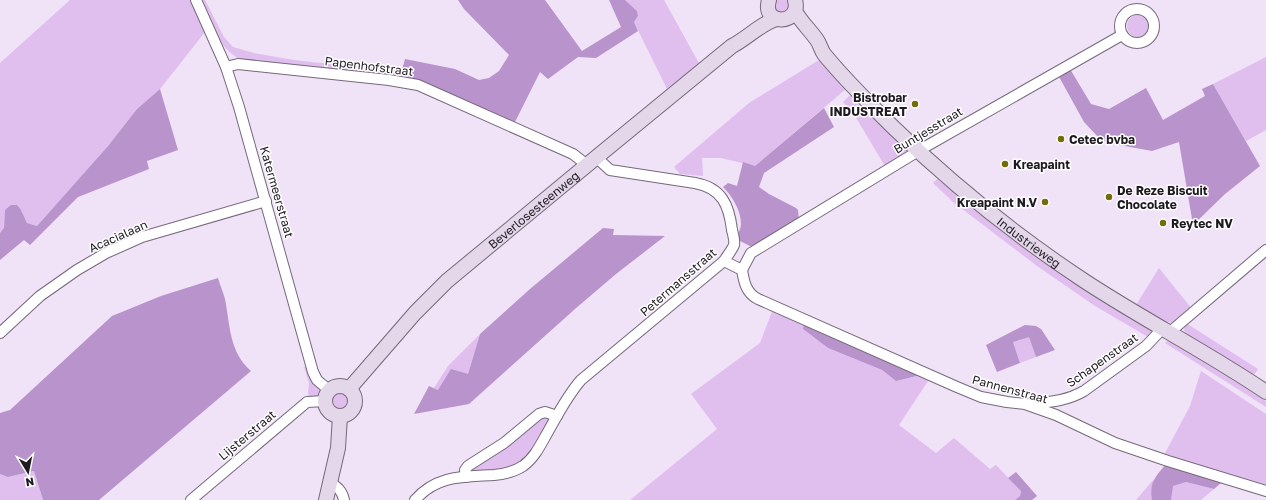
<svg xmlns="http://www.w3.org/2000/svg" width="1266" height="500" font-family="'Golos Text',sans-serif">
<rect width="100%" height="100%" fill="#f0e2f7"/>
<g fill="#e0bfef">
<path d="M70,0h121l14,32 -45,57 -23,20 -29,37 -71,80 -10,-3 -6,-13h-16l-1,19 -4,4v-170z"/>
<path d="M202,0h3l19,37 9,10 21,6 40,7 36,4h40l32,4 -2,9 -155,-15c-28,-13 -31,-35 -43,-62z"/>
<path d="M625,0h39l36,65 -33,24 -33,-67 4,-6 -1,-5z"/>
<path d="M775,0h14l1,9 -9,5 -6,-4z"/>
<circle cx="1138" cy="26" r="11"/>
<path d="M1266,57v73l-20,11 -33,-57z"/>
<path d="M819,60l27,29 -91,77 -34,-8h-19l1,18 -23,-2 -6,-7 75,-64z"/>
<path d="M851,94l55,55v4l-20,15 -31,-52 -12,-14z"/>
<path d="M937,179c22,17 43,36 64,52 49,37 100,69 152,100l-5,6 -53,-31 -58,-40 -84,-64 -20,-19z"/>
<path d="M1159,268l33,41 -17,14 -9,-1 -30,-17z"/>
<path d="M773,309l31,14 -1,6 25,19 54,22 14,11 25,-6 9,3 -31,47 37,28 18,-15 36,31 6,-4 25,26 -1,5 -5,4h-385l87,-71 -26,-35 69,-51z"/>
<path d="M1185,323l4,2 69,44 -4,6 -67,-41 -3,-3z"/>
<path d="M480,334l-12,40 -30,16 -4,-2 14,-22z"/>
<path d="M1029,336l7,21 -16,6 -7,-21z"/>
<path d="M1169,340l97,61v6l-101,-64z"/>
<path d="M308,366l12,24 -2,7 -9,1 -1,-5 1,-10 -5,-16z"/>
<path d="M1201,371l65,43v74l-103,-31 27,-51z"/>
<circle cx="340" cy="401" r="7"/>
<path d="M541,415l10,2 -17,34 -17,16 -48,7 -1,-5z"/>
<path d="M34,471l9,29h-43v-26l8,3z"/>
<path d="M1154,479l-3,12 1,9h-16z"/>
<path d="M1186,482l28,7 -13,11h-30l1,-14z"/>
</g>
<g fill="#b993cb">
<path d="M458,0h87l37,51 39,-24 -12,-27h16l12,11 1,5 -4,6 4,9 -42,27 -18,-1 -30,22 -8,-7 -26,52 -114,-47 5,-18 50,10 24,11 10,-2 10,-7 10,-16 -45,-46z"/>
<path d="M1070,69l21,35 18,5 37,-21 17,32 42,-24 -3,-7 11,-5 47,82 -35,28 -32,31 -14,-83 -27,9 -33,-6 -17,-4 -18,-19 -26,-47z"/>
<path d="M160,89l18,61 -31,11 2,8 -71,28 -48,48 -6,-5 -24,20v-27l4,-5 1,-18 6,-5h6l4,5 6,13 10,3 71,-80 29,-37z"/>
<path d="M824,108l10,19 -70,46 -5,14 10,7 27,14 2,2 1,11 -45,27 -18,-9c2,-5 5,-11 5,-15 0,-14 -9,-28 -18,-37l5,-4 9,3 6,-24 12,4z"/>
<path d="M603,228l11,1 -1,6 52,1 -49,38 -41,35 -106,95 -55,10 15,-28 9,4 13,-21 17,5 12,-40 50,-45z"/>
<path d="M218,278c2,7 5,14 7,21 5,25 4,53 26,72l-152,129h-56l-9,-29 -26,6 -8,-3v-61l10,-3 102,-94 49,-20z"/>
<path d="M804,323l117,52 -25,6 -14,-11 -54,-22 -25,-19z"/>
<path d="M1025,325l11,1 5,3 14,21 -19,7 -7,-20 -16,5 7,21 -23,9 -11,-27z"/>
<path d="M1167,463l54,20 -7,6 -28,-7 -13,4 -2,14h-19c-3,-18 4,-24 15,-37z"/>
<path d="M1016,472l21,24 -5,4h-17l5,-4 1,-5 -13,-13z"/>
</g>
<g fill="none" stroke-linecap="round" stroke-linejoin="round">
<g stroke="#75697b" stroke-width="12">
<g id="street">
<path d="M196,0l30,67 13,40 74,265 4,8 12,10"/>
<circle cx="1137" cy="26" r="17"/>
<path d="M226,67l12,-3 151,16 29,5 155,69 14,11"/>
<path d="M724,261l18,9"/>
<path d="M742,270c2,12 4,23 16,29l199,88 24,10 26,5 18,2 31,11 59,28 53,18 98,30"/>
<path d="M742,270l9,-17 174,-106 197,-112"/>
<path d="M1170,332l96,-82"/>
<path d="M0,333l40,-37 37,-26 29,-17 36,-16 124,-36"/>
<path d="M1029,404c20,-2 38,-3 55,-13l62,-45 17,-18"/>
<path d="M466,477l-1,-7 3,-4 36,-23 35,-29 6,-2 12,4"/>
<path d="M329,483c9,3 13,8 15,17"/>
<path d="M191,500l116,-98 18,-1"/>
<path d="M415,500c22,-25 48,-23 79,-25 10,-1 20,-3 29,-9 10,-7 16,-18 22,-29 11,-19 21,-40 36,-57l143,-119c3,-5 8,-11 10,-16 1,-4 -1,-11 -2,-15 -3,-25 -10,-42 -37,-47l-85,-13 -14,-13"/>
</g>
</g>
<g stroke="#75697b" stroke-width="16">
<g id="secondary">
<path d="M769,0c-8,27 33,25 26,0"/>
<path id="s1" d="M795,11c6,11 15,19 22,29 3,4 4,10 7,14 21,26 46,50 70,74 58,56 121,107 189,152 59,39 124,72 183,112"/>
<circle cx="340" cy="401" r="15"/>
<path id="s2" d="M349,389l66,-76 32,-32 140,-116 145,-119c14,-7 31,-24 45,-27"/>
<path d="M326,500l12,-52 2,-32"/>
</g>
</g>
<use href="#street" stroke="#fff" stroke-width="10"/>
<use href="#secondary" stroke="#e3d7e9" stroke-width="14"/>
</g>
<g fill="#736c09" stroke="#fff" stroke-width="1.5">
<circle cx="915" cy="104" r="4"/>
<circle cx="1061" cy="139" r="4"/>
<circle cx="1005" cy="164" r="4"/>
<circle cx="1109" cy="197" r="4"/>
<circle cx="1045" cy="202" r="4"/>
<circle cx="1163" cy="223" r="4"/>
</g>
<g text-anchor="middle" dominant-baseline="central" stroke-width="3" stroke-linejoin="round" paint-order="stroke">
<g font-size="12" fill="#1f1a21" stroke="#fff">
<text transform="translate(369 66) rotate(7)">Papenhofstraat</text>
<text transform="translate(928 130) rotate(-31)">Buntjesstraat</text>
<text transform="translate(277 192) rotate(74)">Katermeerstraat</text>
<text stroke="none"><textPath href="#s2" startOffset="258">Beverlosesteenweg</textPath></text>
<text transform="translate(118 236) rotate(-24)">Acacialaan</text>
<text stroke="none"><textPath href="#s1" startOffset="331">Industrieweg</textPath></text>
<text transform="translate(678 282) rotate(-41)">Petermansstraat</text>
<text transform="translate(1102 360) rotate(-35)">Schapenstraat</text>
<text transform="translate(1010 389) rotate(15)">Pannenstraat</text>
<text transform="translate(247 435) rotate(-40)">Lijsterstraat</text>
</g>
<g font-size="12" font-weight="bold" fill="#1f1a21" stroke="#fff" text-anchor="start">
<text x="907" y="97" text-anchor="end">Bistrobar<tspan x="907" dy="14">INDUSTREAT</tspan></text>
<text x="1069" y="139">Cetec bvba</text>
<text x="1013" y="164">Kreapaint</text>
<text x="1117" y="190">De Reze Biscuit<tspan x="1117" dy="14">Chocolate</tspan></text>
<text x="1037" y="202" text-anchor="end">Kreapaint N.V</text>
<text x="1171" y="223">Reytec NV</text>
</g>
</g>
<g transform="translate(28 472) rotate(170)" stroke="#ffffff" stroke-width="3" paint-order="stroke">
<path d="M0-3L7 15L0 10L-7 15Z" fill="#1f1a21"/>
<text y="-6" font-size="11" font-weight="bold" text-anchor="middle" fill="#1f1a21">N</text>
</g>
</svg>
